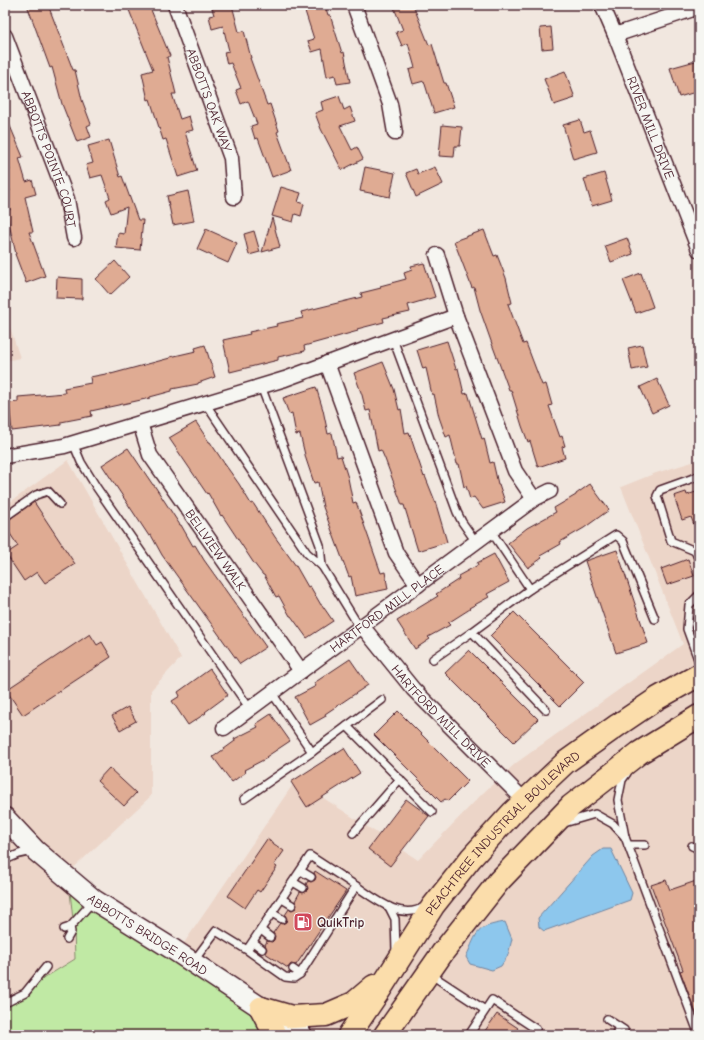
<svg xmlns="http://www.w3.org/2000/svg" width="704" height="1040" font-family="'Comic Neue',sans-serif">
<rect width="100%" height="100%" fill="#f1e7df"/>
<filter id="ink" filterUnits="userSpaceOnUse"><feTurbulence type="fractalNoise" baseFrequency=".025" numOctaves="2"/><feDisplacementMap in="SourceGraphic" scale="8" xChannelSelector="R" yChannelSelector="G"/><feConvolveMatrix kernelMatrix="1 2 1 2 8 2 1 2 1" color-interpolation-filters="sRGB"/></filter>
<g filter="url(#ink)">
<g fill="#ecd5c8">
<path d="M5,312l15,46 -15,3z"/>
<path d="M68,460l113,198 -30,32v106l-83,77 6,56 1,30 -70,43v-496z"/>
<path d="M699,460v575h-402l-124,-76 123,-179 122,80 65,-67 33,-30 167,-119 -62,-157 35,-14z"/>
</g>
<path fill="#c0e9a4" stroke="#858468" d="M68,873l229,162h-292v-33l70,-43 -1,-30z"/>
<g fill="#8dc7ed" stroke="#72849f">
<path d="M603,849h8l21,44 -2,7 -86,31 -5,-4 -1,-9 55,-62z"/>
<path d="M505,922l7,17 -4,16 -7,11 -9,4 -22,-6 -4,-7c12,-26 9,-30 39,-35z"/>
</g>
<g fill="#dfab93" stroke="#4a1f2b">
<path d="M27,5h21l25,65h2l7,30 9,24 -4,2 4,11 -14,5 -15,-38 -10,-37 -2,1z"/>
<path d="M127,5h22l21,51 -3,1 9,37h-4l8,25 9,-3 4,14 -8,2 12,39 -19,6 -12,-38 -3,1 -13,-41 -2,1 -6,-27 11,-3z"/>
<path d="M211,5h21l7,27 5,-1 7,27h-1l17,47 3,-1 9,27 -2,1 14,38 -19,7 -14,-39 -3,1 -4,-13 6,-2 -9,-23 -7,3 -5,-14 5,-2 -10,-25 -4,1 -3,-12 5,-1 -6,-25 -11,3 -3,-13 5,-1z"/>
<path d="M303,5h22l3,10h2l12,38 2,-1 6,30 -13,2 -2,-9 -8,2 -5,-28 -10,3 -4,-11 6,-2z"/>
<path d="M393,5h20l16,40 3,-1 12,39h2l8,24 -20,6 -10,-32 -11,3 -4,-14 6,-2 -7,-25 -6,3 -6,-14 7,-2z"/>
<path d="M551,27l2,21 -11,1 -2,-21z"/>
<path d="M699,60v31l-20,6 -9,-29z"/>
<path d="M565,71l10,27 -21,7 -10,-26z"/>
<path d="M339,96l5,14 6,-3 5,14 -15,5 12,24 5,-3 6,12 -21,11 -21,-41 -6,-16 8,-3 -2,-8z"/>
<path d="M5,114l18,43 -4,1 7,24 6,-2 4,14 -11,3 8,35h-4l16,44 -19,7 -11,-29h1l-10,-43 4,-1 -5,-18 5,-1 -5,-20 5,-1 -5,-13z"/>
<path d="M580,120l4,12 6,-2 7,22 -24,7 -10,-34z"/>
<path d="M442,125l20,2 -2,19h-5l-1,11 -15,-1z"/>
<path d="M109,140l11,37 2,-1 16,44h5l-3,30 -24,-2 2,-15 6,1 3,-27 -16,6 -5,-13 4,-2 -8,-23 -12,3 -4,-13 7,-2 -5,-17z"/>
<path d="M365,167l30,6 -5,24 -30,-6z"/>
<path d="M435,167l8,17 -27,13 -10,-24 10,-4 2,5z"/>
<path d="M604,173l8,27 -20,6 -8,-27z"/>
<path d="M281,187l20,6 -3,9 6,2 -3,12 -6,-2 -2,8 -21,-6z"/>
<path d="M188,191l6,30 -21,4 -6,-29z"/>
<path d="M272,218l8,29 -18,5z"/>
<path d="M206,229l31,14 -9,20 -31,-14z"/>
<path d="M484,230l10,26 3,-1 9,23 6,25 -4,1 15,40 3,-1 16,42 4,-1 6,21 -3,1 11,31 2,-1 3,10 -3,1 3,11 -27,9 -8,-26 -2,1 -6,-16 -11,-36h-2l-17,-46 -12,-34 -6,-23 -2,1 -18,-47z"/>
<path d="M254,231l6,21 -11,3 -5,-21z"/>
<path d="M627,238l6,16 -22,8 -6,-16z"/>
<path d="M115,261l14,16 -19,18 -14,-16z"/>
<path d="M424,263l11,34 -27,8 2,7 -27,6 1,4 -27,7 1,2 -54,15 1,5 -27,6v3l-48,12 -7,-32 27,-6 -1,-2 28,-6 -1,-2 27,-6 -2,-6 61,-15 -1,-4 20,-5 -1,-2 26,-7 -2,-6 8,-3 -1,-4z"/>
<path d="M641,273l12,34 -17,6 -13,-33z"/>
<path d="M57,277l25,2v20l-26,-1z"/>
<path d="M447,341l9,28 2,-1 6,26 4,-1 14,46 2,-1 6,25 3,-1 5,22h1l6,18 -22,7 -9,-12 -4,2 -4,-13 -2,1 -5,-23h-2l-7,-29 -4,2 -7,-20 -5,-23 -2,1 -6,-27 -3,1 -6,-19z"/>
<path d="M205,345l10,32 -17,6v1l-26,5v2l-22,6v1l-59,13 1,5 -31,6v3l-49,6 -3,-28 9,-1v-5l47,-4 -1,-5 27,-5 -1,-6 21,-4v1l59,-16v-1l26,-6 -1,-3z"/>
<path d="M642,345l5,22 -15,3 -4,-22z"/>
<path d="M383,362l11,27 5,21 2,-1 4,24 4,-1 15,45 1,-1 10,25 12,41 -29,9 -14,-46h-2l-17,-46 -4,-9 -3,1 -8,-41 -4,1 -4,-16 -8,-22z"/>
<path d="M657,379l12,26 -17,8 -12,-26z"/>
<path d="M316,387l7,23 5,24 4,-1 5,24 4,-1 7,22 5,25 3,-1 25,71 4,-1 3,17 -33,7 -4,-20 -2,1 -26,-70 -5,-25 -4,1 -8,-24 -6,-25 -4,1 -4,-22 -3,1 -6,-16z"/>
<path d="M196,422l13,20h1l14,21 15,21 12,20 2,-1 22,34 21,29 12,21 2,-1 11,19h1l11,16 -26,17 -16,-22h-1l-11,-20 -3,1 -12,-22h-1l-10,-13 -31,-47 -1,1 -13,-23 -1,1 -38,-56z"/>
<path d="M128,448l25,37h1l26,40h1l12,21 2,-1 9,15 62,87 -26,17 -78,-109 -11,-20 -2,1 -47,-71z"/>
<path d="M590,484l19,26 -25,18 -24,14 1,2 -21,12 2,2 -14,10 -20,-25 19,-15 29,-16 -2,-4 22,-13v-1z"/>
<path d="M699,491v44h-1l-7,-18 -9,3 -8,-24 12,-4 1,3z"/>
<path d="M34,502l41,62 -30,19 -8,-11 -13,9 -18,-27 12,-8 -13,-20v-4z"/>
<path d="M617,550l31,93 -32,10 -31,-92z"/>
<path d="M494,554l15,28 -22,12 2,3 -20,11 1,1 -22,14 2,2 -22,12 2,2 -15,10 -18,-28 41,-25 -2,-2 23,-15 -1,-3 20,-11 -1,-2z"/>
<path d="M688,559l6,17 -27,9 -6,-16z"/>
<path d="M514,612l70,70 -24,24 -70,-70z"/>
<path d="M90,634l7,11 5,-3 9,15 -88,58 -17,-25z"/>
<path d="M469,650l69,69 -24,23 -69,-69z"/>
<path d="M350,659l18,26 -43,29 1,2 -16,9 -15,-28 21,-11 -2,-3z"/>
<path d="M210,669l18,26 -23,17 1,1 -18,12 -16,-24 8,-5 -2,-4z"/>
<path d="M128,707l8,14 -16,9 -8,-14z"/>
<path d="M398,711l70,70 -20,20 -3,-2 -4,3 -67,-67z"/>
<path d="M271,714l19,27 -24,16 1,1 -23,12 2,2 -14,10 -19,-25 22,-16 -1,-2 24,-12 -2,-3z"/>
<path d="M344,748l16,25 -53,34 -16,-25z"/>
<path d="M109,768l27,25 -12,13 -27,-25z"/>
<path d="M406,799l23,17 -39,50 -22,-17z"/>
<path d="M267,839l17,12 -10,14 3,2 -17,25 -3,-2 -12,18 -17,-12z"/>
<path d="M315,871l31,20 -50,74 -5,-1 -3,4 -23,-15 2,-4 -2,-4 2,-4 5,1 2,-2 1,-4 -2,-3 7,-10 2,1 4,-2 1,-3 -2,-4 4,-6 3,1 4,-2 1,-3 -2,-4 5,-9 3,1 4,-2 1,-3 -2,-4 2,-3 3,1 4,-2 1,-3 -2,-4z"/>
<path d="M666,880l4,10 29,-10v141l-19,-50 3,-1 -32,-85z"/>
<path d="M497,1014l21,14 -5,7h-31z"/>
</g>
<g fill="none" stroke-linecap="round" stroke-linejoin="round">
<g stroke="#4a1f2b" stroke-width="10">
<g id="lane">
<path d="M393,339l64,173 5,10 14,20"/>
<path d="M261,386l59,159 2,21"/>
<path d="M205,403l102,150 15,13 38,62"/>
<path d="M73,443l8,19 16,26 153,221"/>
<path d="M699,476l-39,14 -3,6 14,45 24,10 4,9"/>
<path d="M5,517l31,-22 12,-4 12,13"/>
<path d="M530,589l86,-54 7,6 32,78"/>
<path d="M699,595l-10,10 -2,24 12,33"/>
<path d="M699,618l-4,6 4,9"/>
<path d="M472,632l74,78"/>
<path d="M433,659l39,-27 58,-43 -39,-58"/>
<path d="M272,693l40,59 35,-26 85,86"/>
<path d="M347,726l35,-26"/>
<path d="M627,773l-5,7 -4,20 7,37 74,198"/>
<path d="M244,799l68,-47"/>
<path d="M564,823l31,-9 18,10 12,13"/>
<path d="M353,833l47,-54"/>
<path d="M628,845h17"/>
<path d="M692,846l7,3"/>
<path d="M5,860l14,-6 14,-3"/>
<path d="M301,871l10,6"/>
<path d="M293,882l10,6"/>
<path d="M356,886c19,13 46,36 69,20"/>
<path d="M282,899l10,6"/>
<path d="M389,907l6,12 1,32"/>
<path d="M272,913l10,6"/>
<path d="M64,929l6,-2 24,-27"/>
<path d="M261,930l9,7"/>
<path d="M67,939l4,-7 -1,-5"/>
<path d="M253,942l9,7"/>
<path d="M193,962l23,-31 31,19 38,27 9,1 6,-4 56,-88 -46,-30 -63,94"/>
<path d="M293,969l7,5"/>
<path d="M430,974l55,36"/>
<path d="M5,1003l20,-10 21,-26"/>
<path d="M607,1019l17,11"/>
<path d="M469,1035l23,-35 44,29 -4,6"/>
<path d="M615,1035l4,-8"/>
</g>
</g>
<g stroke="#4a1f2b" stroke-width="17">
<g id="street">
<path id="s1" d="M175,5l56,153 3,39"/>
<path d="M354,5l36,99 5,29"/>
<path id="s2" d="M602,5l13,30 84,215"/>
<path d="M615,35l84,-28"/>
<path id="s3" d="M5,36l62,163 7,39"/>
<path d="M437,255l19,61 59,155 19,28"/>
<path d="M327,363l69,190 22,32"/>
<path id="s4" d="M140,423l10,32 151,216"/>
<path d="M5,456l59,-10 221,-67 171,-63"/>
<path id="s5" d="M362,626l51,63 112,112"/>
<path id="s6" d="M224,728l310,-229 16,-8"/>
</g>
</g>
<g stroke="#4a1f2b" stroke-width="23">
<g id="secondary">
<path id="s7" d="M5,818l31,33 58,49 80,50 128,85"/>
</g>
</g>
<g stroke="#4a1f2b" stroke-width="25">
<g id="highway">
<path d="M261,1008l31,9 34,-2 28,-12 20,-17"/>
<path d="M261,1008l14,27"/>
<path id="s8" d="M349,1035l30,-44 54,-85 38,-48 42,-46 53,-50 52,-37 40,-27 41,-23"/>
<path d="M385,1035l58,-83 56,-71 72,-75 68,-53 60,-37"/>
</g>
</g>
<use href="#lane" stroke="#f6f6f2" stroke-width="7"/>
<use href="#street" stroke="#f6f6f2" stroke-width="14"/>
<use href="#secondary" stroke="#f6f6f2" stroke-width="20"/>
<use href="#highway" stroke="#fbddab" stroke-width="22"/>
</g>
</g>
<defs>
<g id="fuel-square" transform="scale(1)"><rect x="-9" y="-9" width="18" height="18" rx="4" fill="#d1495b" stroke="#f6f6f2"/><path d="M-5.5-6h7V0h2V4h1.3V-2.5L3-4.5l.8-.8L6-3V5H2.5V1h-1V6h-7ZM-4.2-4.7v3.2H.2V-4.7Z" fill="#fff"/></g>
</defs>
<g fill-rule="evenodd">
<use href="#fuel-square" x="303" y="922"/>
</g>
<g text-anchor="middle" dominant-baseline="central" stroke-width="3" stroke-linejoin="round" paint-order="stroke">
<g font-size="13" fill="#4a1f2b" stroke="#f6f6f2">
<text stroke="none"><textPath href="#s1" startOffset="101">ABBOTTS OAK WAY</textPath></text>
<text stroke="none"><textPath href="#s2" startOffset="132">RIVER MILL DRIVE</textPath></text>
<text stroke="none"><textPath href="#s3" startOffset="131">ABBOTTS POINTE COURT</textPath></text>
<text stroke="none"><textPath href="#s4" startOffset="149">BELLVIEW WALK</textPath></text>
<text stroke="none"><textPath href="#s6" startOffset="202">HARTFORD MILL PLACE</textPath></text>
<text stroke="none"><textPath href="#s5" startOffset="120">HARTFORD MILL DRIVE</textPath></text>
<text stroke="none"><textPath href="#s8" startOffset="255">PEACHTREE INDUSTRIAL BOULEVARD</textPath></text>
<text stroke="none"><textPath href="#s7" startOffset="185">ABBOTTS BRIDGE ROAD</textPath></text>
</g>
<g font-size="13" font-weight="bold" fill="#4a1f2b" stroke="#f6f6f2" text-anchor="start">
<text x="317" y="922">QuikTrip</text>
</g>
</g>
<rect width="704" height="1040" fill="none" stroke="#f6f6f2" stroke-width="20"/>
<rect x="10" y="10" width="684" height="1020" fill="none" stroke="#4a1f2b" stroke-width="1.5" filter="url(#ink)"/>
</svg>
